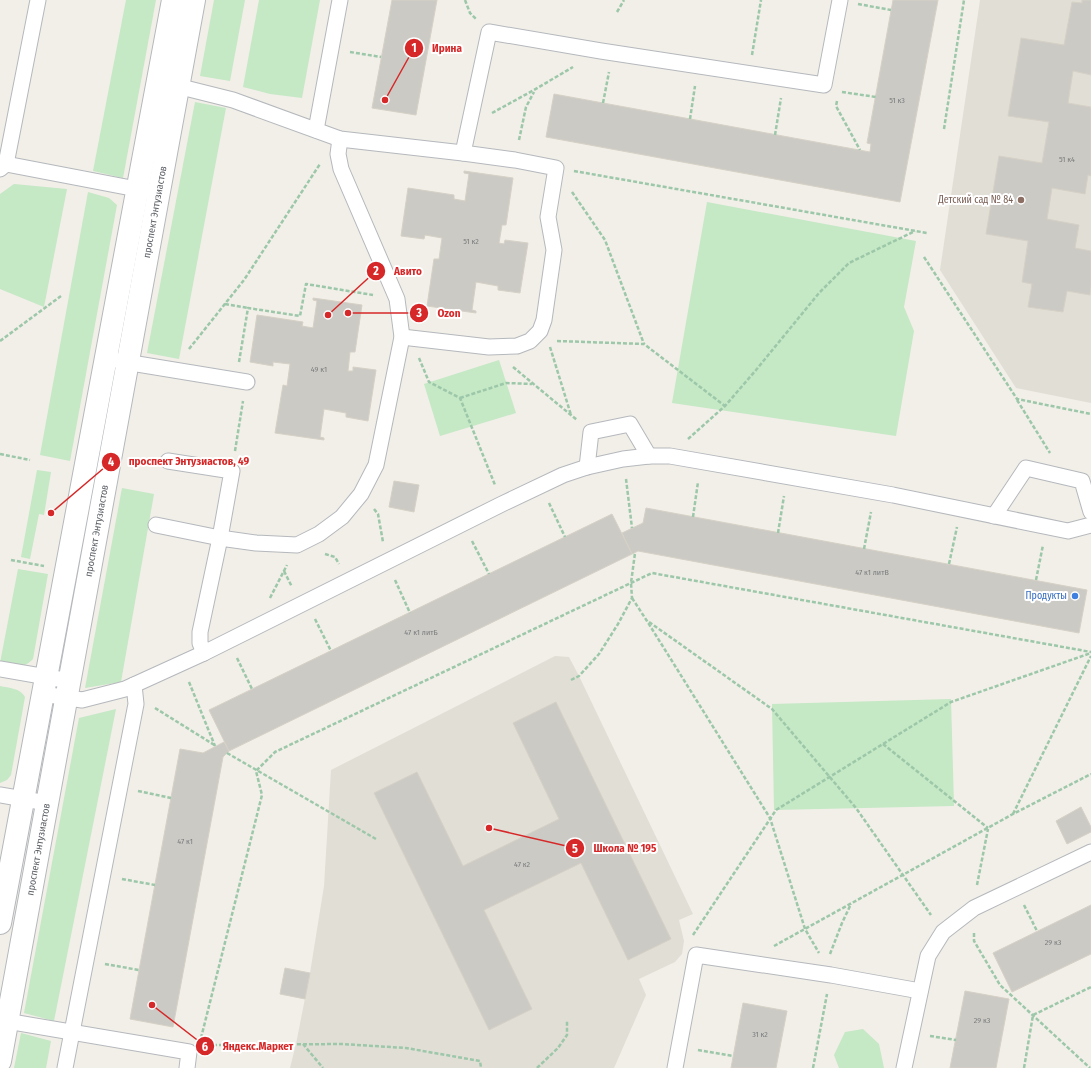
<svg xmlns="http://www.w3.org/2000/svg" width="1091" height="1068" font-family="'Fira Sans Condensed',sans-serif">
<rect width="100%" height="100%" fill="#f1efe8"/>
<g fill="#e1ded6">
<path d="M980,0h111v403l-75,-15 -76,-118z"/>
<path d="M555,656l14,1 10,19 114,238 -14,6 5,21 -2,13 -7,8 -36,17 7,16 -32,73h-324l6,-24 14,-71 14,-87 7,-116z"/>
</g>
<g fill="#c5e8c5">
<path d="M126,0h30l-33,178 -30,-7z"/>
<path d="M214,0h31l-15,81 -30,-5z"/>
<path d="M259,0h61l-18,98 -32,-4 -27,-7z"/>
<path d="M195,102l31,6 -47,251 -32,-6z"/>
<path d="M14,184l53,5 -23,118 -44,-18v-95z"/>
<path d="M88,192l21,6 8,7 -47,256 -30,-6z"/>
<path d="M707,202l209,39 -12,66 10,24 -18,105 -224,-33z"/>
<path d="M499,360l17,53 -76,23 -16,-52z"/>
<path d="M37,470l14,2 -7,43 -5,-1 -9,45 -9,-2z"/>
<path d="M122,488l32,6 -33,188 -36,6z"/>
<path d="M18,569l30,5 -15,85c-10,11 -19,6 -33,4z"/>
<path d="M0,686c9,2 20,2 25,11l-14,78 -4,5 -7,3z"/>
<path d="M951,699l3,107 -180,4 -2,-106z"/>
<path d="M116,709l-62,312 -30,-8 55,-295z"/>
<path d="M863,1029l16,15 5,24h-45l-5,-13 11,-23z"/>
<path d="M21,1033l30,8 -5,27h-32z"/>
</g>
<g fill="#cccac5" stroke="#d6d1c6">
<path d="M392,0h45l-21,115 -44,-7z"/>
<path d="M893,0h45l-38,202 -354,-65 8,-43 316,58 1,-8 -4,-1z"/>
<path d="M1082,0h9v75l-18,-4 -5,32 23,4v69l-3,-1 -3,19 -33,-6 -5,31 32,6 -4,23 16,3v35l-1,9 -23,-4 -4,21 -35,-5 4,-23 -10,-2 6,-41 -42,-7 13,-78 43,7 7,-41 -41,-6 13,-78 43,7 8,-43 10,1z"/>
<path d="M464,171l49,7 -7,47h-4l-3,18 5,1 1,-4 23,3 -8,50 -22,-3v-4l-22,-4 -4,28 4,1v2l-49,-7 7,-47h5l3,-21 -17,-3 -1,4 -23,-3 7,-48 46,7v4l11,2 4,-27 -5,-1z"/>
<path d="M313,298l49,7 -7,47h-5l-2,19h5v-4l23,3 -8,51 -22,-4v-4l-22,-4 -4,28 4,1v2l-49,-7 8,-48 4,1 3,-22 -17,-2v4l-23,-4 7,-47 46,7 -1,4 11,2 4,-27 -4,-1z"/>
<path d="M394,481l25,4 -5,27 -25,-5z"/>
<path d="M646,508l441,82 -8,43 -441,-82 -6,3 -10,-21 21,-10z"/>
<path d="M612,514l20,40 -403,197 -20,-41z"/>
<path d="M556,702l115,237 -43,21 -47,-97 -97,47 48,99 -43,21 -115,-237 43,-21 46,94 96,-47 -46,-96z"/>
<path d="M224,742l5,9 -6,6 -50,270 -43,-8 50,-270 23,4z"/>
<path d="M1081,807l10,20v5l-24,12 -11,-23z"/>
<path d="M1091,905v49l-79,38 -19,-39z"/>
<path d="M285,968l25,5 -5,26 -25,-5z"/>
<path d="M965,991l44,8 -13,69h-46z"/>
<path d="M743,1003l44,8 -11,57h-45z"/>
</g>
<g fill="none" stroke-linecap="round" stroke-linejoin="round">
<g stroke="#b5b8bc" stroke-width="17">
<g id="service">
<path d="M169,84l64,16 107,39 123,14 52,7 41,8 -8,49 6,33 -10,70 -4,11 -10,10 -13,5 -28,1 -87,-10"/>
<path d="M316,130l24,-130"/>
<path d="M463,153l26,-121 112,19 223,34 16,-85"/>
<path d="M6,164l141,27"/>
<path d="M0,169l6,-5 32,-164"/>
<path d="M119,361l128,21"/>
<path d="M587,467l4,-35 39,-8 19,32"/>
<path d="M994,516l32,-48 56,13 9,31"/>
<path d="M156,525l64,13 12,-67 -64,-10"/>
<path d="M204,653l-4,-10v-11l20,-94 36,5 41,2 22,-11 23,-17 19,-23 15,-29 26,-128 -5,-38 -56,-130 -3,-15 2,-15"/>
<path d="M0,669l70,12"/>
<path d="M43,694l39,6 43,-11 79,-36 298,-149 61,-29 24,-8 36,-8 26,-3h21l223,39 175,36 23,-6"/>
<path d="M0,795l47,8"/>
<path d="M0,1020l189,32 -2,16"/>
<path d="M65,1068l71,-364 -2,-19"/>
<path d="M675,1068l21,-113 135,20 89,16"/>
<path d="M904,1068l24,-112 15,-24 31,-24 117,-56"/>
</g>
</g>
<g stroke="#b5b8bc" stroke-width="24">
<g id="tertiary">
<path d="M0,923l173,-923"/>
<path id="s1" d="M0,1061l194,-1061"/>
</g>
</g>
<g stroke="#9cc7a9" stroke-width="2.5" stroke-dasharray="4 2" stroke-linecap="butt">
<path d="M465,0l5,13 6,6"/>
<path d="M858,4l33,6"/>
<path d="M617,12l7,-12"/>
<path d="M350,52l31,5"/>
<path d="M752,55l9,-55"/>
<path d="M842,92l34,5"/>
<path d="M837,101l-1,5 24,44"/>
<path d="M603,103l6,-31"/>
<path d="M492,113l42,-23 39,-23"/>
<path d="M690,119l5,-33"/>
<path d="M944,129l20,-129"/>
<path d="M775,135l6,-37"/>
<path d="M519,140l7,-33 8,-15"/>
<path d="M574,171l353,62"/>
<path d="M572,192l33,48 39,104"/>
<path d="M924,257l93,142 74,15"/>
<path d="M225,304l23,4"/>
<path d="M0,341l61,-45"/>
<path d="M557,341l87,3 81,62"/>
<path d="M550,347l21,68"/>
<path d="M189,349l55,-69 76,-116"/>
<path d="M419,358l10,24 31,16 35,87"/>
<path d="M239,362l9,-54 52,8 6,-32 67,11"/>
<path d="M513,367l64,53"/>
<path d="M460,398l46,-15 26,1"/>
<path d="M1017,400l33,53"/>
<path d="M688,439l37,-33 31,-36 63,-77 30,-30 66,-32"/>
<path d="M235,451l8,-50"/>
<path d="M0,454l30,6"/>
<path d="M626,479l6,49"/>
<path d="M549,503l16,34"/>
<path d="M374,509l4,5 5,28"/>
<path d="M693,517l5,-35"/>
<path d="M778,533l6,-37"/>
<path d="M472,541l17,33"/>
<path d="M864,549l7,-37"/>
<path d="M325,554l10,3 4,7"/>
<path d="M11,560l33,6"/>
<path d="M949,564l8,-37"/>
<path d="M284,571l8,16"/>
<path d="M395,580l15,33"/>
<path d="M1036,580l7,-35"/>
<path d="M270,598l17,-33"/>
<path d="M632,598l15,23 123,197 35,111 14,24"/>
<path d="M315,619l16,32"/>
<path d="M649,622l123,87 84,99 75,107"/>
<path d="M237,658l15,31"/>
<path d="M571,680l8,-4 20,-22 19,-30 14,-26 -1,-15 4,-30"/>
<path d="M189,682l26,64"/>
<path d="M155,708l61,38"/>
<path d="M883,744l105,84"/>
<path d="M227,753l149,86"/>
<path d="M138,791l33,7"/>
<path d="M1013,814l78,-158"/>
<path d="M122,879l33,6"/>
<path d="M977,885l11,-56"/>
<path d="M1024,905l13,26"/>
<path d="M974,933v8l26,44 90,83"/>
<path d="M693,935l83,-125 175,-108 140,-49"/>
<path d="M774,946l239,-132 78,-40"/>
<path d="M830,954l12,-31 9,-19"/>
<path d="M105,964l34,6"/>
<path d="M930,1036l26,4"/>
<path d="M201,1038l61,-243 -6,-24 19,-19 377,-179 439,79"/>
<path d="M303,1044l20,24"/>
<path d="M207,1045l135,-1 64,4 74,13 1,7"/>
<path d="M698,1050l35,6"/>
<path d="M537,1068l21,-20 9,-13v-14"/>
<path d="M813,1068l14,-74"/>
<path d="M1024,1068l9,-53 58,-28"/>
</g>
<use href="#service" stroke="#fff" stroke-width="15"/>
<use href="#tertiary" stroke="#fff" stroke-width="22"/>
</g>
<circle fill="#8d6e63" stroke="#fff" stroke-width="1.5" cx="1021" cy="200" r="4"/>
<circle fill="#3f7fe0" stroke="#fff" stroke-width="1.5" cx="1075" cy="596" r="4"/>
<g text-anchor="middle" dominant-baseline="central" stroke-width="4" stroke-linejoin="round" paint-order="stroke">
<g font-size="8" fill="#7a7d7f">
<text x="897" y="100">51 к3</text>
<text x="1067" y="159">51 к4</text>
<text x="471" y="241">51 к2</text>
<text x="319" y="369">49 к1</text>
<text x="872" y="572">47 к1 литВ</text>
<text x="421" y="632">47 к1 литБ</text>
<text x="185" y="841">47 к1</text>
<text x="522" y="864">47 к2</text>
<text x="1053" y="942">29 к3</text>
<text x="982" y="1020">29 к3</text>
<text x="760" y="1034">31 к2</text>
</g>
<g font-size="10" fill="#785e54" stroke="#fff" text-anchor="end">
<text x="1013" y="200">Детский сад № 84</text>
</g>
<g font-size="10" fill="#5f6368" stroke="#fff">
<text stroke="none"><textPath href="#s1" startOffset="863">проспект Энтузиастов</textPath></text>
<text stroke="none"><textPath href="#s1" startOffset="539">проспект Энтузиастов</textPath></text>
<text stroke="none"><textPath href="#s1" startOffset="215">проспект Энтузиастов</textPath></text>
</g>
<g font-size="10" fill="#366cbe" stroke="#fff" text-anchor="end">
<text x="1067" y="596">Продукты</text>
</g>
</g>
<path fill="none" stroke="#d62828" stroke-width="1.5" d="M385 100L414 48M328 315L376 271M348 313L419 313M51 513L111 462M489 828L575 848M152 1005L205 1046"/>
<g fill="#d62828" stroke="#fff" stroke-width="1.5">
<circle cx="385" cy="100" r="4"/>
<circle cx="328" cy="315" r="4"/>
<circle cx="348" cy="313" r="4"/>
<circle cx="51" cy="513" r="4"/>
<circle cx="489" cy="828" r="4"/>
<circle cx="152" cy="1005" r="4"/>
<circle cx="414" cy="48" r="10"/>
<circle cx="376" cy="271" r="10"/>
<circle cx="419" cy="313" r="10"/>
<circle cx="111" cy="462" r="10"/>
<circle cx="575" cy="848" r="10"/>
<circle cx="205" cy="1046" r="10"/>
</g>
<g font-size="12" text-anchor="middle" font-weight="bold" fill="#fff">
<text x="414" y="52">1</text>
<text x="376" y="275">2</text>
<text x="419" y="317">3</text>
<text x="111" y="466">4</text>
<text x="575" y="853">5</text>
<text x="205" y="1051">6</text>
</g>
<g font-size="11" text-anchor="middle" font-weight="bold" fill="#d62828" stroke="#fff" stroke-width="4" stroke-linejoin="round" paint-order="stroke">
<text x="447" y="52">Ирина</text>
<text x="408" y="275">Авито</text>
<text x="449" y="317">Ozon</text>
<text x="189" y="465">проспект Энтузиастов, 49</text>
<text x="625" y="852">Школа № 195</text>
<text x="258" y="1050">Яндекс.Маркет</text>
</g>
</svg>
